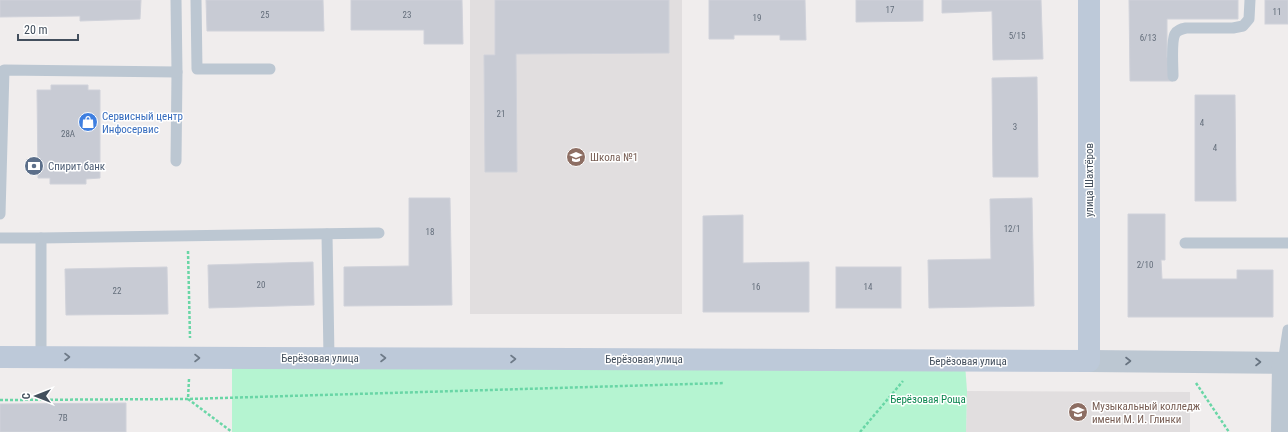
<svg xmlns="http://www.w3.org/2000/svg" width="1288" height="432" font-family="'Roboto Condensed',sans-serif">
<rect width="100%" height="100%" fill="#f0eded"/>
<g fill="#e1dedf">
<rect x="470" y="0" width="212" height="314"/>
<path d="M967,391l223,1v40h-224z"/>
</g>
<path fill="#b5f4d1" d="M965,364l2,27 -1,41h-734v-64z"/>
<g fill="#c8cbd4" stroke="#d0d2da">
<path d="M0,0h141l-1,19 -60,2v-5l-80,1z"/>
<path d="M206,0h117l1,31h-117z"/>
<path d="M351,0h111l1,44h-39v-14h-73z"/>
<path d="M495,0h174v53l-153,1 1,118h-32l-1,-117h11z"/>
<path d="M709,0h96l1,40h-26v-5h-46v4h-25z"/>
<path d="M856,0h67v21l-67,1z"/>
<path d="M942,0h99l2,59 -50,1 -1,-49 -50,2z"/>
<path d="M1129,0h109v19h-71v38l6,24h-43z"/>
<rect x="1265" y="0" width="23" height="24"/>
<path d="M1037,77l1,100h-45l-1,-99z"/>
<path d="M51,85h37v5h12v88l-14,1v5h-36v-6h-12l-1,-88h14z"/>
<path d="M1195,95h40l1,106h-41z"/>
<path d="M409,198h41l2,107 -108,1v-39l65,-1z"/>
<path d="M1032,198l2,108 -105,2 -1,-48 63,-1 -1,-60z"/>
<path d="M1128,214h37v46h-4l1,19h75v-9h36v47h-145z"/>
<path d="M743,215v48l66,-1v50h-106v-96z"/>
<path d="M313,262l1,43 -105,3 -1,-43z"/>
<path d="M167,267l1,47 -102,1 -1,-46z"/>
<rect x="836" y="267" width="65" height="41"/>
<path d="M126,403v29h-126v-28z"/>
</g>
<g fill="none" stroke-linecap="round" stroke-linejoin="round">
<g stroke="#69d6a6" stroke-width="2.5" stroke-dasharray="3 2" stroke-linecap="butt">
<path d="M188,251l2,87"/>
<path d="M189,379l-1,20 44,33"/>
<path d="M1196,383l33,49"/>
<path d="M0,400l188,-1 536,-16"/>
<path d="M860,432l43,-51"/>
</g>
<g stroke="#bcc7d2" stroke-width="11">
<path d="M196,0l1,69h73"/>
<path d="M1173,76c0,-9 -2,-35 2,-42 2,-4 6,-5 11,-6h47l10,-2 6,-7 1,-19"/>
<path d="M176,161l1,-89"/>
<path d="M0,214l4,-144 173,2 -1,-72"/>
<path d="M327,234l2,124"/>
<path d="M0,238h41v119"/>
<path d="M41,238l338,-5"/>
<path d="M1185,243h103"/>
<path d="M1283,363l5,-33"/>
</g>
<g stroke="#bcc7d2" stroke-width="22">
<path d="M1089,361l199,2"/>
<path d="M1282,432l1,-69"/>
</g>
<path stroke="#bdc9d9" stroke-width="22" d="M0,357l1089,4v-361"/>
</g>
<defs><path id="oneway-chevron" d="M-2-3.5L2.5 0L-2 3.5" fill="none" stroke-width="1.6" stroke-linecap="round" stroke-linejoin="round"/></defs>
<g stroke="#6e7a88">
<use href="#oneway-chevron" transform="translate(67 357)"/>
<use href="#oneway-chevron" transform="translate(197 358)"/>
<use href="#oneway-chevron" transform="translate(383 358)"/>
<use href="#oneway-chevron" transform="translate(513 359)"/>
</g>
<g stroke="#677380">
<use href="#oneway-chevron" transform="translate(1128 361)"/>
<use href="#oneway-chevron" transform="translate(1258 362)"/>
</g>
<defs>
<g id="shop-disc" transform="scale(1)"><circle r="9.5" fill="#3f7fe0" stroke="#fff"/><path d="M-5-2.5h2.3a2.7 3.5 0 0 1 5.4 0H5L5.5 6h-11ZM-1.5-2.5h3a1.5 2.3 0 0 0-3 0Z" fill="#fff"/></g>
<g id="school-disc" transform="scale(1)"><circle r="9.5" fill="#8d6e63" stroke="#fff"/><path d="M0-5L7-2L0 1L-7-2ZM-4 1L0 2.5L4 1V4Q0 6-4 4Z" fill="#fff"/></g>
<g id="bank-disc" transform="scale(1)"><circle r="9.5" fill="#5c6f8a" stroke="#fff"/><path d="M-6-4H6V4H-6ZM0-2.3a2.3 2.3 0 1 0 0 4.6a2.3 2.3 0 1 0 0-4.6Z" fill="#fff"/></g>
<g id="university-disc" transform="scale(1)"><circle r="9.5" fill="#8d6e63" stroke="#fff"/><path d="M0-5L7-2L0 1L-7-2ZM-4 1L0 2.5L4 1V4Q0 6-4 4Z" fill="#fff"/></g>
</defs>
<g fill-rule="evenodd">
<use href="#shop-disc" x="88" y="122"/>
<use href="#school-disc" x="576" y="157"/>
<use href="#bank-disc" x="34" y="166"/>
<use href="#university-disc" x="1078" y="412"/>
</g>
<g text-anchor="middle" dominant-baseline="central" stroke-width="3" stroke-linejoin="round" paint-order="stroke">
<g font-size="9" fill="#646e7b">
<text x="890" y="10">17</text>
<text x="1277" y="12">11</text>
<text x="265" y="15">25</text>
<text x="407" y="15">23</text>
<text x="757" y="18">19</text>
<text x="1017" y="36">5/15</text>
<text x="1148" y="38">6/13</text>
<text x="501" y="114">21</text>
<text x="1202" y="123">4</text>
<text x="1015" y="127">3</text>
<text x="68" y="134">28А</text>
<text x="1215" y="148">4</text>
<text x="1012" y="229">12/1</text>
<text x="430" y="232">18</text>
<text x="1145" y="265">2/10</text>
<text x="261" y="285">20</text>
<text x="756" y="287">16</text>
<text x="868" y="287">14</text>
<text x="117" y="291">22</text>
<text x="63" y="418">7В</text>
</g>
<g font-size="11" fill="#366cbe" stroke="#fff" text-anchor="start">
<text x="102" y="116">Сервисный центр<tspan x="102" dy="13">Инфосервис</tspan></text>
</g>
<g font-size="11" fill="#785e54" stroke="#fff" text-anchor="start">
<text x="590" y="157">Школа №1</text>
<text x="1092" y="406">Музыкальный колледж<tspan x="1092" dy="13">имени М. И. Глинки</tspan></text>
</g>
<g font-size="11" fill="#4e5e75" stroke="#fff" text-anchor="start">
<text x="48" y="166">Спирит банк</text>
</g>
<g font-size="11" fill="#434f5d" stroke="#fff">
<text transform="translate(1089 180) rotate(-90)">улица Шахтёров</text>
<text x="320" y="358">Берёзовая улица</text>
<text x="644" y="359">Берёзовая улица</text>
<text x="968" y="361">Берёзовая улица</text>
</g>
<g font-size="11" fill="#0c8750" stroke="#fff">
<text x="928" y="399">Берёзовая Роща</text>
</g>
</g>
<g transform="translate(36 396) rotate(270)" stroke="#ffffff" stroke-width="3" paint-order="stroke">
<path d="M0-3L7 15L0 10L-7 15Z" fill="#434f5d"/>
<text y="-6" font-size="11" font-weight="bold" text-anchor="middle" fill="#434f5d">С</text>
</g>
<path d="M18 34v6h60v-6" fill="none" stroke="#434f5d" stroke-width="2"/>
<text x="24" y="34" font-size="12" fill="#434f5d" stroke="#ffffff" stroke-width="3" paint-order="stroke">20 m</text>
</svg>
